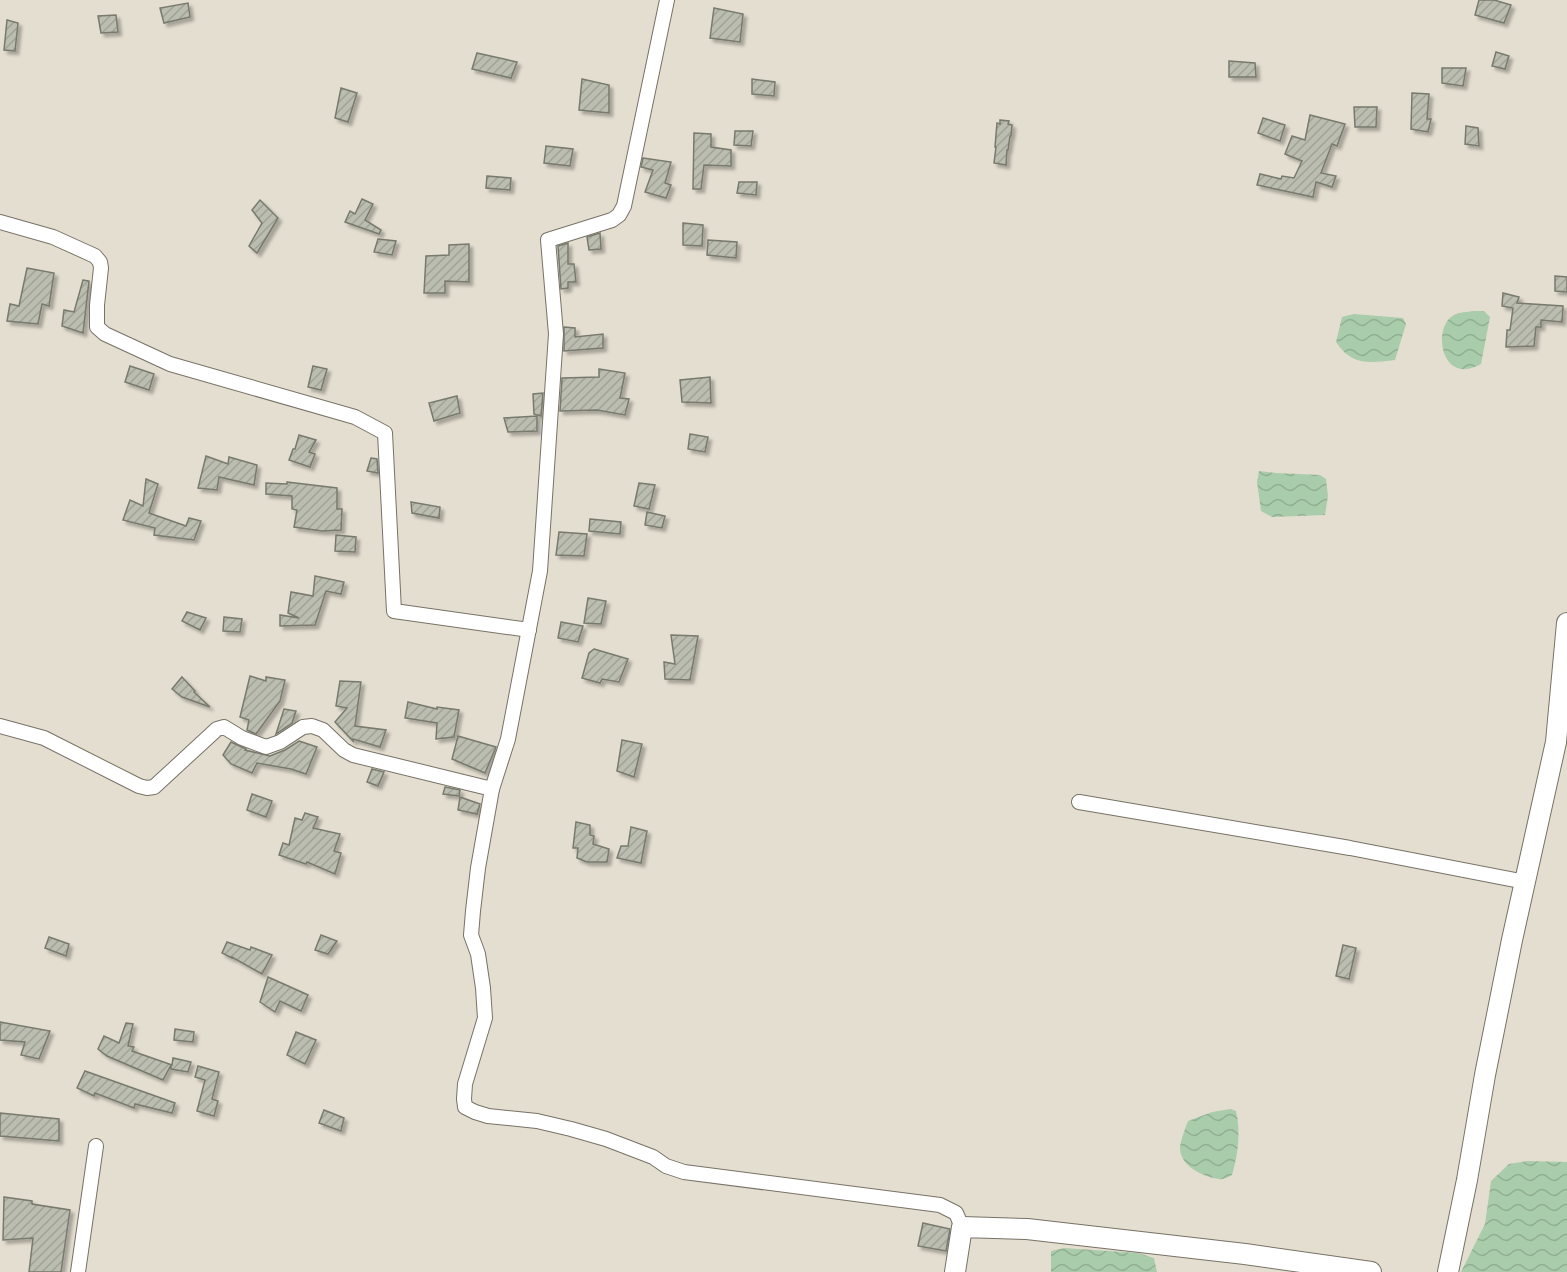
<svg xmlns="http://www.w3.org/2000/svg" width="1567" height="1272" font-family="Signika,sans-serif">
<defs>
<pattern id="water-waves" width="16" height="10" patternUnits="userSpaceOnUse" patternTransform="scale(1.5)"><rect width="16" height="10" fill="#a9ccab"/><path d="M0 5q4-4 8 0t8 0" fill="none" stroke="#91af92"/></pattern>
<pattern id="building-hatch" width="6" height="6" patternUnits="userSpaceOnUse" patternTransform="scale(1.5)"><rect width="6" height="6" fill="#babdaf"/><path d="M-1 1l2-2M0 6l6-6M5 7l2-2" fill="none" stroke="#9fa296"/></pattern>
<filter id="shadow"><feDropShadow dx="3.5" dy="3.5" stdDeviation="1.5" flood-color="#0004"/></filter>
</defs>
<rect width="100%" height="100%" fill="#e4ded0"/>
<g fill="url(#water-waves)">
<path d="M1473,311h11l6,6 -9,47c-6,3 -12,6 -19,5 -23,-2 -27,-44 -8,-54 5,-3 14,-3 19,-4z"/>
<path d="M1354,314l49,4 3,6 -11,36c-26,3 -43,6 -59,-18l6,-25z"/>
<path d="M1259,471l17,2 44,2 6,4 2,17 -3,19 -53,2 -11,-6 -4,-29z"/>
<path d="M1231,1109l5,2c5,21 2,44 -4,64 -4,2 -9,5 -13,4 -16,-2 -39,-13 -39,-31 1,-9 5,-19 8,-27l24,-9z"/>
<path d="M1527,1161l40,1v110h-106l24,-48 6,-43 18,-17z"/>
<path d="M1064,1248l74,5 16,5 3,14h-106v-21z"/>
</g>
<g fill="url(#building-hatch)" stroke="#777a6d" stroke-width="1.5" filter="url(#shadow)">
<path d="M1479,0h15l17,5 -7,18 -29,-8z"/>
<path d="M188,3l2,14 -26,6 -4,-15z"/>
<path d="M714,8l29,6 -3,28 -30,-4z"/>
<path d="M116,15l2,17 -17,1 -3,-17z"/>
<path d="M7,20l11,3 -3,28 -11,-1z"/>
<path d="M1496,52l13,4 -4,13 -13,-3z"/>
<path d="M477,53l40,9 -6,16 -39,-9z"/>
<path d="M1229,61l26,2 1,14h-27z"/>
<path d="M1442,68h24l-3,18 -21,-3z"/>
<path d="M582,79l27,6v28l-30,-3z"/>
<path d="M752,79l23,3 -1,14 -22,-2z"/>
<path d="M341,88l16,5 -9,29 -13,-4z"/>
<path d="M1412,93l17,1 -2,25h4l-3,13 -17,-3z"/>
<path d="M1354,107h23l-1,20h-21z"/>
<path d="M1310,115l35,9 -8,22 -5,-2 -11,29 15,3 -4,11 -16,-5 -3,15 -56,-12 3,-11 21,5 1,-3 12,2 8,-17 -17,-7 7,-18 13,4z"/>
<path d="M1263,118l22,7 -5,16 -22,-8z"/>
<path d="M1000,120l9,1 -1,3 4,1 -1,11h-1l-2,14h-1l-1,15 -12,-2 2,-16h-1l2,-24 3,1z"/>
<path d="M1466,126l12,2 1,18 -14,-2z"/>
<path d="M735,131h18l-2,15 -17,-1z"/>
<path d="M694,133l17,1v13l20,3v16l-27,-1 -3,24h-8z"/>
<path d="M546,146l27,3 -3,17 -26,-3z"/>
<path d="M643,158l28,4 -6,21 6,2 -5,13 -21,-6 8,-22 -12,-3z"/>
<path d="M487,176l24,2 -1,12 -24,-2z"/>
<path d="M739,182h18l-1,13 -19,-2z"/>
<path d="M362,199l11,5 -8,16 16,10 -2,4 -34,-12 5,-11 5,3z"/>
<path d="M260,200l18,18 -21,35 -8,-7 13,-23 -10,-13z"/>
<path d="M683,223l20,2 -1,21 -19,-1z"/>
<path d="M600,233l1,16 -12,1 -2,-13z"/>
<path d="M378,239l18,2 -4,14 -18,-3z"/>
<path d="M708,240l29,2 -1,16 -29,-3z"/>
<path d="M568,243v21h6l2,18h-8v6l-7,1 -3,-43z"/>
<path d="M469,244v38l-24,-1v12h-21l2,-37 23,-1v-10z"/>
<path d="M27,268l27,5 -5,33 -7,-2 -4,20 -31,-3 3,-17 9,2z"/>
<path d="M1555,276l12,1v15l-12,-1z"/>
<path d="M83,280l6,1 -6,52 -21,-7 2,-16 10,2z"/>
<path d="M1503,293l16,4 -2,6 46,3 -1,16 -21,-2v7h-5l-2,19 -28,1 1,-17h3l3,-22 -11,-2z"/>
<path d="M564,327l11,1v9l28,-3v14l-39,3z"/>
<path d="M130,366l24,8 -5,16 -24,-8z"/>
<path d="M313,366l14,3 -6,21 -13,-3z"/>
<path d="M599,369l26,4 -5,25 9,1 -4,16 -28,-5 -37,1 2,-33 37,-1z"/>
<path d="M710,377l1,26 -29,-1 -2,-22z"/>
<path d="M543,393l-2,23 -7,-2 -1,-20z"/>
<path d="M457,396l3,17 -26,8 -5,-18z"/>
<path d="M537,416v15l-29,1 -4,-14z"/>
<path d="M690,434l18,3 -3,15 -17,-3z"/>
<path d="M299,435l17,5 -7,12 6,2 -5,13 -21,-7 4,-11h2z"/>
<path d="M206,456l22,8 1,-7 28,8 -3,20 -35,-8 -2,13 -19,-2z"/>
<path d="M371,458l6,1 1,14 -11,-2z"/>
<path d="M146,479l12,5 -9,29 37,13 3,-8 12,3 -7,19 -40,-5 1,-7 -32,-8 7,-20 13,6z"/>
<path d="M287,482l50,6v21h5l-1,21 -19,1 -28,-4 3,-17 -5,-1v-13l-26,-2v-11l21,1z"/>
<path d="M639,483l16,2 -6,24 -15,-3z"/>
<path d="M411,502l29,5 -1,11 -27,-5z"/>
<path d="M647,512l18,4 -3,12 -17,-3z"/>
<path d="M590,519l31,3 -1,12 -31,-3z"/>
<path d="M559,532l28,2 -3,22 -28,-1z"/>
<path d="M336,535l20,2 -1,15 -20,-1z"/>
<path d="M315,576l29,6 -3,12 -15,-3 -11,34 -35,1v-11l19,3 -11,-5 3,-21 22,4z"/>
<path d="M588,598l18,3 -5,23 -17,-1z"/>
<path d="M187,612l19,6 -6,12 -18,-9z"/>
<path d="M224,617l18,2 -2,13 -17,-1z"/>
<path d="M561,622l22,4 -5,16 -20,-4z"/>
<path d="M671,635l27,1 -8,44 -25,-1 -1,-17 11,2z"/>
<path d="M594,649l34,10 -9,23 -17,-3 -2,4 -18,-5 7,-25z"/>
<path d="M250,676l16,5v-4l19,3 -5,21 -24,33 -9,-4 2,-10 -9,-3z"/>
<path d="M182,677l13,14 -1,1 16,15 -28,-10 -10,-8z"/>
<path d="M340,681l21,1 -6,44 31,4 -6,17 -27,-8v2l-18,-19 12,-14 -11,-2z"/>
<path d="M408,702l29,7v-2l22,3 -5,27 -18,2 1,-16 -32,-5z"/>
<path d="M284,709l12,2 -4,12 -16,11z"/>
<path d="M458,736l38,11 -11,26 -33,-14z"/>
<path d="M622,740l20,4 -8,33 -17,-6z"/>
<path d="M299,741l18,6 -11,27 -15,-5 -34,-6 -5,10 -21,-9 -8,-9 8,-13 15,7 -1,1 25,6 15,-6z"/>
<path d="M372,769l12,3 -6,14 -11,-4z"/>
<path d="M445,787l15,3 -1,6 -16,-2z"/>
<path d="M252,794l20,7 -6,16 -19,-7z"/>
<path d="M460,797l20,7 -3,10 -19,-4z"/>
<path d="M305,813l13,4 -5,11 27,6 -6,17 7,2 -6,21 -28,-12 -1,2 -27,-9 4,-12 6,2 6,-27 7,2z"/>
<path d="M576,822l14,3v10l4,1 -1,8 16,5 -2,13h-20l-10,-4 1,-10h-5z"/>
<path d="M631,827l16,4 -6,32 -24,-5 4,-12h7z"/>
<path d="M321,935l16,6 -9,13 -13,-4z"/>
<path d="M49,937l20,7 -3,12 -21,-8z"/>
<path d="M227,942l23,8 1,-3 21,8 -10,19 -30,-17v1l-10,-5z"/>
<path d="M1343,945l13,3 -7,31 -13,-3z"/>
<path d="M268,977l40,18 -7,16 -21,-10 -5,11 -15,-10z"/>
<path d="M0,1022l50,9 -11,28 -18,-4 4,-13 -25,-2z"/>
<path d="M126,1023l7,1 -5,22 6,1 -2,4 40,14 1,-7 18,4 -3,10 -17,-3v-4l-8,15 -56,-24 -9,-7 6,-13 15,7z"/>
<path d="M175,1029l19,3 -1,10 -19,-2z"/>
<path d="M296,1032l20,8 -11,24 -18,-9z"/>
<path d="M198,1066l21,6 -7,27 6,2 -4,15 -17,-5 8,-31 -10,-3z"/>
<path d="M85,1071l90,32 -3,10 -37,-9 -1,4 -39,-15 -1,3 -17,-8z"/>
<path d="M324,1110l20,8 -3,13 -22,-8z"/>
<path d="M0,1113l59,6v22l-59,-5z"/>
<path d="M4,1197l28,4v3l38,6 -9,62h-32l4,-34 -30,2z"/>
<path d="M923,1223l27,6 -4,22 -28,-5z"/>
</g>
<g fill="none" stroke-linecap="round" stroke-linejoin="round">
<g stroke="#777266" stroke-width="16">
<g id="minor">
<path d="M667,0l-43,206 -5,9 -7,5 -64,20 8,94 -16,237 -32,168 -16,50 -14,79 -5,43 -2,24 7,19 5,34 2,30 -20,66 -1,15 1,8 10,5 13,4 49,5 34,8 35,10 47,18 13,9 18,6 256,33 16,8 6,14"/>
<path d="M0,222l53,15 42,19 5,6 1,6 -4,37v22l8,7 65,30 185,53 30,16 9,178 135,19"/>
<path d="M0,726l44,12 95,48 8,2 7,-1 63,-58 7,-2 18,11 24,9 14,-5 23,-15 9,-1 11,4 21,20 9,5 139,34"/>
<path d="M1079,802l271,46 175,34"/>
<path d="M78,1272l18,-126"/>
</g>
</g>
<g stroke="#777266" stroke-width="22">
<g id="secondary">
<path d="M955,1272l7,-45 65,2 218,25 126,18"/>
<path d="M1448,1272l19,-92 18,-105 27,-135 44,-198 11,-119"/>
</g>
</g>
<use href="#minor" stroke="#fff" stroke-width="14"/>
<use href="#secondary" stroke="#fff" stroke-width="20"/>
</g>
</svg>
